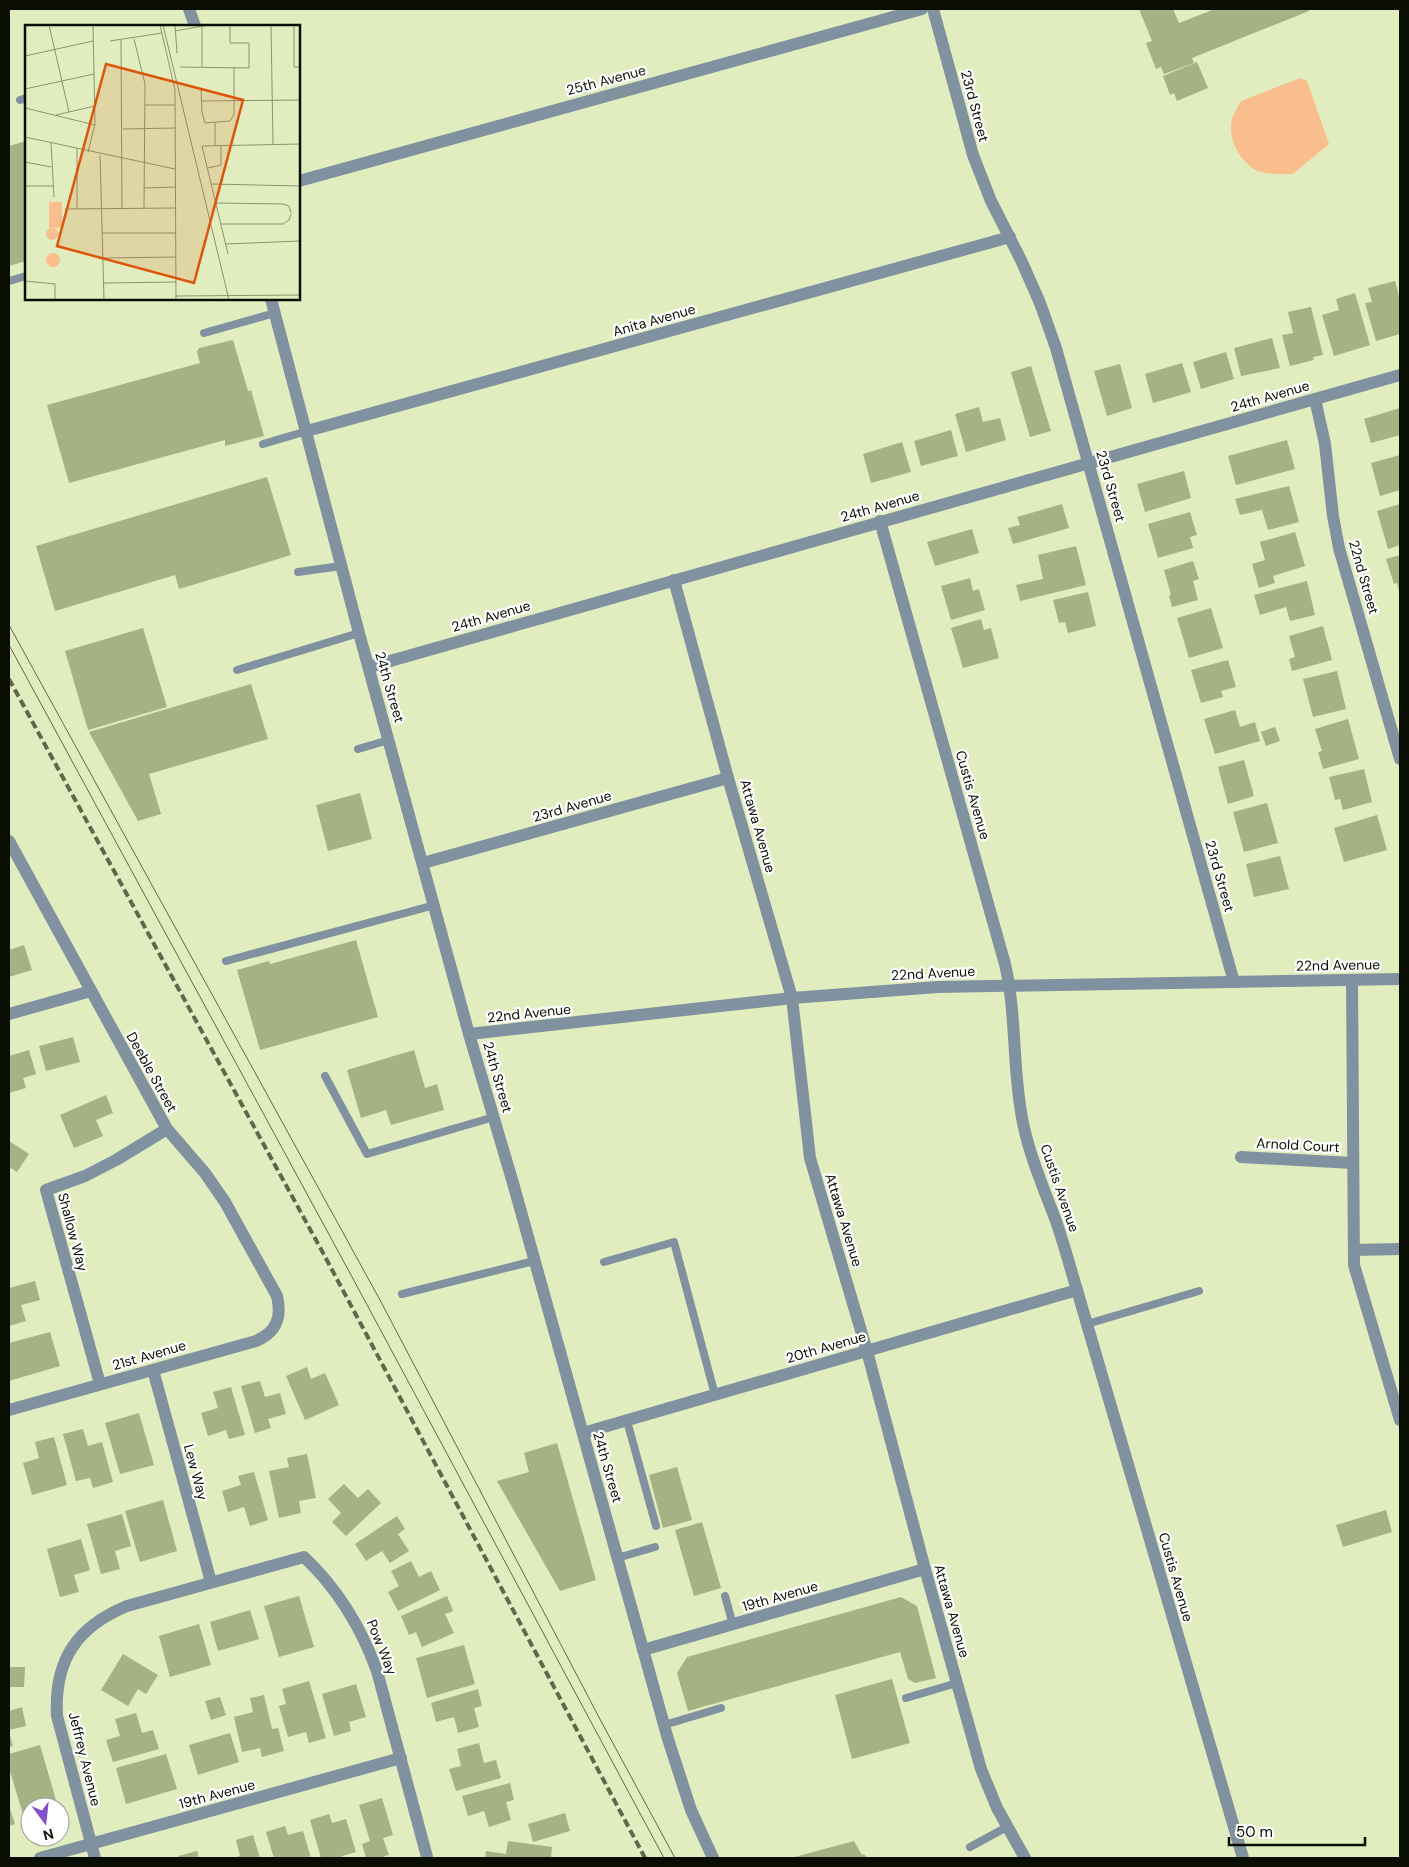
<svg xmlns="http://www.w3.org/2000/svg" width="1409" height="1867" font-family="'DM Sans',sans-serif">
<rect width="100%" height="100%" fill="#e1edbe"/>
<path fill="#f9bd8e" d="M1300,78l7,3 22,63 -36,30c-12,0 -25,1 -35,-3 -18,-8 -31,-33 -26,-52 2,-6 6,-12 9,-18z"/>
<g fill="#a6b184">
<path d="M1139,9h34l6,14 36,-14h93l1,2 -117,47 2,5 -30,11 -3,-7 -5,2 -10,-26 6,-2z"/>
<path d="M1197,62l11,26 -31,13 -3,-8 -4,2 -7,-19z"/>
<path d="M26,141v120l-17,5v-120z"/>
<path d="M1395,281l5,19v34l-24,7 -11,-38 7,-1 -4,-14z"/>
<path d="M1355,293l15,52 -36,11 -12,-41 17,-5 -3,-11z"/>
<path d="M1311,307l12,48 -10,2 1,3 -24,6 -8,-31 11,-2 -5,-21z"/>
<path d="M1272,338l8,30 -39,8 -7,-28z"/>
<path d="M233,340l15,51 3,-1 13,46 -39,10v-6l-156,43 -22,-78 153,-42 -3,-11 2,-4z"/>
<path d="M1226,352l8,27 -33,10 -8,-27z"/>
<path d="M1182,363l9,29 -38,11 -8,-29z"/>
<path d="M1120,364l12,44 -25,8 -13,-45z"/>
<path d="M1031,366l20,65 -21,6 -19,-65z"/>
<path d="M979,407l4,15 17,-4 6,22 -40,12 -11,-38z"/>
<path d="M1400,408v27l-29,8 -7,-24z"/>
<path d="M951,430l7,26 -37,10 -7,-25z"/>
<path d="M1287,440l8,29 -59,16 -8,-29z"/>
<path d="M902,442l9,30 -40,11 -8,-29z"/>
<path d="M1400,455v35l-20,6 -9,-33z"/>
<path d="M1184,471l7,27 -46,14 -8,-28z"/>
<path d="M267,477l24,78 -112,34 -4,-14 -120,36 -19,-65z"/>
<path d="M1289,486l10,36 -31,8 -6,-20 -22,5 -5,-16z"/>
<path d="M1062,504l7,24 -56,16 -5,-16 12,-3 -3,-8z"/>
<path d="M1400,504v41l-12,4 -11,-38z"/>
<path d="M1190,512l7,23 -7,2 3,11 -35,10 -10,-34z"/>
<path d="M972,529l7,24 -44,13 -8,-24z"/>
<path d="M1295,532l10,34 -32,10 2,7 -16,5 -7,-24 13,-4 -5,-18z"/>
<path d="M1076,546l10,39 -66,16 -4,-16 27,-6 -5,-24z"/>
<path d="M1400,555v39l-3,-11 -3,1 -8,-25z"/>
<path d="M1193,561l6,18 -6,2 5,19 -26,7 -3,-11 2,-1 -7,-25z"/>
<path d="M970,578l3,13 6,-2 6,21 -34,10 -10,-34z"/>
<path d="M1307,581l8,34 -25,6 -4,-14 -26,8 -6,-20z"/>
<path d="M1088,592l8,34 -28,7 -3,-11 -6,1 -6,-23z"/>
<path d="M1211,608l12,40 -34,10 -12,-40z"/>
<path d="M981,619l3,11 7,-2 8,30 -36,10 -12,-40z"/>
<path d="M1323,626l9,34 -40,11 -3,-12 6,-2 -6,-21z"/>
<path d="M143,628l24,79 -79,23 -23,-79z"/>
<path d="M1228,660l8,27 -15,4 2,6 -22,6 -10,-33z"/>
<path d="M1337,671l9,38 -33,8 -10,-38z"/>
<path d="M251,684l17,55 -119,35 12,40 -23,7 -49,-89z"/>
<path d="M1235,710l5,17 15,-5 5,19 -45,13 -11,-35z"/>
<path d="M1348,719l11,40 -36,10 -5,-17 4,-1 -7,-22z"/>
<path d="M1275,727l5,14 -14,5 -5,-14z"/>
<path d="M1244,760l10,36 -26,8 -10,-37z"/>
<path d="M1364,769l8,33 -29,8 -3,-11 -5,1 -6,-23z"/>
<path d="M360,793l12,46 -44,12 -12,-46z"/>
<path d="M1267,803l11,40 -34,9 -11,-40z"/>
<path d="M1377,815l10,35 -43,12 -10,-34z"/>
<path d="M1280,856l9,33 -35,8 -8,-33z"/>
<path d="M356,940l22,77 -118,33 -23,-80 32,-9 1,3z"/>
<path d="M24,945l8,25 -23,7v-27z"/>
<path d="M73,1037l7,25 -34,9 -7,-25z"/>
<path d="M29,1050l7,24 -13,4 3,10 -17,5v-37z"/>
<path d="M414,1050l11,38 12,-4 7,26 -53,15 -5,-15 -25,8 -14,-48z"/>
<path d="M106,1095l7,18 -17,7 7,16 -29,12 -14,-33z"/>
<path d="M9,1141l20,13 -12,18 -8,-5z"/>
<path d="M35,1281l5,19 -19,5 5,16 -17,5v-38z"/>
<path d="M50,1332l10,34 -51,15v-38z"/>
<path d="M307,1367l4,12 14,-6 14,32 -34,15 -19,-44z"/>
<path d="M260,1381l5,16 15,-4 6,21 -18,5 3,9 -16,5 -14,-47z"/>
<path d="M231,1387l14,48 -16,4 -3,-9 -18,6 -7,-23 17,-5 -5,-16z"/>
<path d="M139,1413l15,52 -34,9 -15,-51z"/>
<path d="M83,1429l5,17 14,-4 11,40 -20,6 -3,-10 -14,3 -13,-47z"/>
<path d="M54,1437l13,48 -35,10 -9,-32 16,-5 -4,-16z"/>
<path d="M557,1443l39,137 -36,11 -63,-110 32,-9 -5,-19z"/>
<path d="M307,1454l9,44 -17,3 2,12 -22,5 -10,-47 20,-4 -2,-9z"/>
<path d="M677,1467l15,53 -29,8 -14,-53z"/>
<path d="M254,1472l14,48 -18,6 -6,-19 -16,5 -6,-21 19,-6 -3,-9z"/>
<path d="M344,1484l14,14 10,-9 13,14 -35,33 -14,-14 9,-9 -13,-14z"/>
<path d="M163,1500l14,51 -37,11 -15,-51z"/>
<path d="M1386,1510l6,22 -49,15 -7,-22z"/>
<path d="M122,1514l9,32 -16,5 5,18 -19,5 -14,-50z"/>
<path d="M397,1516l8,13 -7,5 11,17 -19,12 -8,-12 -16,10 -11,-17z"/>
<path d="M702,1522l19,66 -27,8 -19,-66z"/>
<path d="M81,1539l9,31 -16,5 5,17 -19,5 -13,-48z"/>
<path d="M411,1561l8,16 12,-6 9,19 -42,21 -10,-19 11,-6 -8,-15z"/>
<path d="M299,1596l15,51 -35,10 -15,-51z"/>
<path d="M447,1596l6,15 -8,3 9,19 -32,14 -6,-15 -7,3 -8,-19z"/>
<path d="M901,1597l16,9 19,72 -21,5 -7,-4 -8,-27 -212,59 -11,-38 10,-16z"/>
<path d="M250,1610l9,29 -41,12 -8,-29z"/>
<path d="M199,1624l12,41 -41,12 -11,-41z"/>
<path d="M464,1645l11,39 -48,14 -11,-40z"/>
<path d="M123,1654l35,21 -12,19 -8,-5 -10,17 -27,-16z"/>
<path d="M9,1667h16l-1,20h-15z"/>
<path d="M892,1679l18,64 -58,16 -17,-64z"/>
<path d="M309,1681l17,57 -17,5 -3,-11 -18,5 -9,-31 7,-2 -4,-15z"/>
<path d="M356,1684l10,33 -17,5 2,9 -17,5 -12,-42z"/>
<path d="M478,1689l4,17 -8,2 5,19 -21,6 -4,-16 -18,5 -5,-19z"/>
<path d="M264,1695l8,34 6,-1 6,23 -22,6 -2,-9 -18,4 -8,-35 19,-5 -3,-14z"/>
<path d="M220,1697l6,18 -15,5 -6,-19z"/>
<path d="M22,1707l4,19 -17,4v-19z"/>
<path d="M136,1713l6,20 11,-3 6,19 -46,13 -7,-22 14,-4 -5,-17z"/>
<path d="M9,1732l4,14 -4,1z"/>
<path d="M230,1733l9,29 -41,13 -9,-30z"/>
<path d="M479,1743l5,20 12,-3 5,18 -45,13 -7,-22 12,-3 -4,-17z"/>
<path d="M40,1745l18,62h-28v13l-5,1 -16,-53v-14z"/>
<path d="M166,1754l11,35 -51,15 -10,-36z"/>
<path d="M510,1783l4,17 -8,2 5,18 -22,7 -5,-16 -16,5 -6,-20z"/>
<path d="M382,1798l11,37 -10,3 6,17 -10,3h-13l-4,-14 8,-3 -11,-36z"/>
<path d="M9,1805l6,19 -6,2z"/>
<path d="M565,1813l5,18 -37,11 -5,-18z"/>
<path d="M329,1814l3,9 14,-4 10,33 -14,4 1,2h-22l-11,-38z"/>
<path d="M285,1826l3,9 15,-4 8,27h-37l-8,-26z"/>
<path d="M253,1835l7,23h-26l6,-2 -4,-16z"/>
<path d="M508,1841l44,6 -1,11h-66l1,-7 20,3z"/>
<path d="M854,1841l8,14 2,-1 3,4h-76z"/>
<path d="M197,1851l2,7h-20l-1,-2z"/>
</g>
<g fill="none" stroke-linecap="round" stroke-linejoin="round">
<g stroke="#80929f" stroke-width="8">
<path d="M20,100l6,-2"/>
<path d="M9,281l17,-5"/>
<path d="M204,333l71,-20"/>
<path d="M263,444l44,-13"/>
<path d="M298,572l43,-6"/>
<path d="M237,670l122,-37"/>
<path d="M358,749l31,-9"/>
<path d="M226,961l209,-56"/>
<path d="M325,1076l42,78 127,-37"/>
<path d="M604,1262l70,-20 41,153"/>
<path d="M402,1294l132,-33"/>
<path d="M1087,1324l112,-33"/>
<path d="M627,1421l29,105"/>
<path d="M617,1558l38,-11"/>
<path d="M725,1596l8,29"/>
<path d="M906,1698l51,-15"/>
<path d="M664,1725l57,-17"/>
<path d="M970,1847l37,-20"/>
</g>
<g stroke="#80929f" stroke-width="12">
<path d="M933,9l40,146 18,46 30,59 19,43 16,45 178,634"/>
<path d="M299,181l623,-172"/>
<path d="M1315,399l10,45 8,72 6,32 61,211"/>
<path d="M307,431l703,-194"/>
<path d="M880,521l125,443c12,52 7,107 18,159 7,34 21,66 33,98 8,23 14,46 21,69l166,568"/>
<path d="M674,580l54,198 64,220 18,160 57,193 58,218 56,200 16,39 28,50"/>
<path d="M369,667l1031,-292"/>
<path d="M9,841l158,288 38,44 20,29 52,94c5,21 0,36 -21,45l-247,69"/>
<path d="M423,863l305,-85"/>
<path d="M1352,980l2,285 46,155"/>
<path d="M9,1014l82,-23"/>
<path d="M469,1034l323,-36 146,-11 462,-8"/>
<path d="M1241,1157l112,6"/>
<path d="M1354,1250l46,-1"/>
<path d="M153,1370l58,212"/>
<path d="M100,1384l-54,-194 39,-14 31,-16 51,-31"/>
<path d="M583,1433l494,-143"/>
<path d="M643,1650l282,-81"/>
<path d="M40,1858l361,-100"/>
<path d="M95,1858l-38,-142c-3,-55 19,-89 70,-110l177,-49c34,32 57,70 73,114l50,186"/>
</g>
<g stroke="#80929f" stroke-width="12">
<path d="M189,9l6,17"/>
<path d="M271,299l88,334 110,401 44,149 155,556 23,71 22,48"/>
</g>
<g stroke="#61674d" stroke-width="1">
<path d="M9,625l371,675 222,423 73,135"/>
<path d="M9,645l342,630 313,583"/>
</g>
<path stroke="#61674d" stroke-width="4" stroke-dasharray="8 4" stroke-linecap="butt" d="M9,679l313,572 323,607"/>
</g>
<g text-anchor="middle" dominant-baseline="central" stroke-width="4.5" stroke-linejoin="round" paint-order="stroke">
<g font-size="14" fill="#0a0d01" stroke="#fff">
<text transform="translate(606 80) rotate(-15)">25th Avenue</text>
<text transform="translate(975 106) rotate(75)">23rd Street</text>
<text transform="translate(654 320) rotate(-16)">Anita Avenue</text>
<text transform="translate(1270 396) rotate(-16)">24th Avenue</text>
<text transform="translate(1111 486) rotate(74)">23rd Street</text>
<text transform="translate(880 506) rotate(-16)">24th Avenue</text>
<text transform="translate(1364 577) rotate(74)">22nd Street</text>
<text transform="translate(491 616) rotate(-16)">24th Avenue</text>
<text transform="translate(390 687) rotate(74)">24th Street</text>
<text transform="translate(973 795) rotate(74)">Custis Avenue</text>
<text transform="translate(572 806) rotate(-16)">23rd Avenue</text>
<text transform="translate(758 826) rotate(74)">Attawa Avenue</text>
<text transform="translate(1220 876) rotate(74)">23rd Street</text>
<text transform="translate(1338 965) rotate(-1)">22nd Avenue</text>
<text transform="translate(933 973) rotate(-3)">22nd Avenue</text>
<text transform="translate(529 1013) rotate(-6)">22nd Avenue</text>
<text transform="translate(152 1072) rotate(61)">Deeble Street</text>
<text transform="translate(498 1077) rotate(74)">24th Street</text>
<text transform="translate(1298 1145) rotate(3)">Arnold Court</text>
<text transform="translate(1060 1188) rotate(71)">Custis Avenue</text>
<text transform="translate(844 1220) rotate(73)">Attawa Avenue</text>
<text transform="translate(73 1232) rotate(75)">Shallow Way</text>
<text transform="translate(826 1347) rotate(-16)">20th Avenue</text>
<text transform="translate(149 1355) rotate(-16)">21st Avenue</text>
<text transform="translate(608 1467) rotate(74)">24th Street</text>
<text transform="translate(196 1472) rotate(75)">Lew Way</text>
<text transform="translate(1176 1577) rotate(74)">Custis Avenue</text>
<text transform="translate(780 1596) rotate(-16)">19th Avenue</text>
<text transform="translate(952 1611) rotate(74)">Attawa Avenue</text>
<text transform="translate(382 1647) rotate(68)">Pow Way</text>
<text transform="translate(85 1759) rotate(76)">Jeffrey Avenue</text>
<text transform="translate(217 1794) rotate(-15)">19th Avenue</text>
</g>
</g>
<g transform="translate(25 25)">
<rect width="275" height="275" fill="#e1edbe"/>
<path d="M24,177h13v26h-13zM21 209a6 6 0 1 1 12 0a6 6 0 1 1-12 0ZM21 235a7 7 0 1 1 14 0a7 7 0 1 1-14 0Z" fill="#f9bd8e"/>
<path fill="none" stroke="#8b9372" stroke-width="1" d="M24,0l20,87M135,0l15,65 1,210M138,0l66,275M150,0l2,28M177,0v42M246,0l2,119M269,0v42h6M150,6l34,-6M109,14l11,45 -1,124M96,15l1,169M85,16l52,-8M0,31l68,-15M155,42l69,1v-25h-19v-18M0,64l69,-15M176,65l1,22 3,11 25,-2 4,-7v-46M176,76l99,-1M120,80h30M0,83l70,17M31,90l39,-9M190,98v22M98,104l52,-1M0,112l150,32M26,118l3,54M63,127l7,-28 -2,-99M75,130l4,145M0,137l26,5M183,143l13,-3v-19M187,159l88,2M0,161h28M119,163l32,-1M191,178l67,1 6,2 2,7M40,184l111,-1M52,184v-60M196,199h62l6,-4 2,-6M77,208h74M201,219l74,-3M203,229l-26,-108 98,-2M79,233l72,-1M0,256l30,3v16M79,258l72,-1M151,271l124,-1"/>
<path fill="#dd550b" fill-opacity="0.15" stroke="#dd550b" stroke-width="2.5" d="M81,39l137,36 -49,183 -137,-37z"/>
<rect width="275" height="275" fill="none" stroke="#0a0d01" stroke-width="2.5"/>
</g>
<rect width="1409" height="1867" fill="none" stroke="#0a0d01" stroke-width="20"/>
<g transform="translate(45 1822) rotate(165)"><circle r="24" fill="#ffffff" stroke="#9d9e99"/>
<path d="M0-4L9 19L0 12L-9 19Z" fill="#8250c8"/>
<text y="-8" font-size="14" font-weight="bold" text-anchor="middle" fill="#0a0d01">N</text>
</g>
<path d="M1229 1837v8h136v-8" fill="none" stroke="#0a0d01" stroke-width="2.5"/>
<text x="1236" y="1837" font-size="15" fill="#0a0d01" stroke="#ffffff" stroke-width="4" paint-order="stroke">50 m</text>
</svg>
